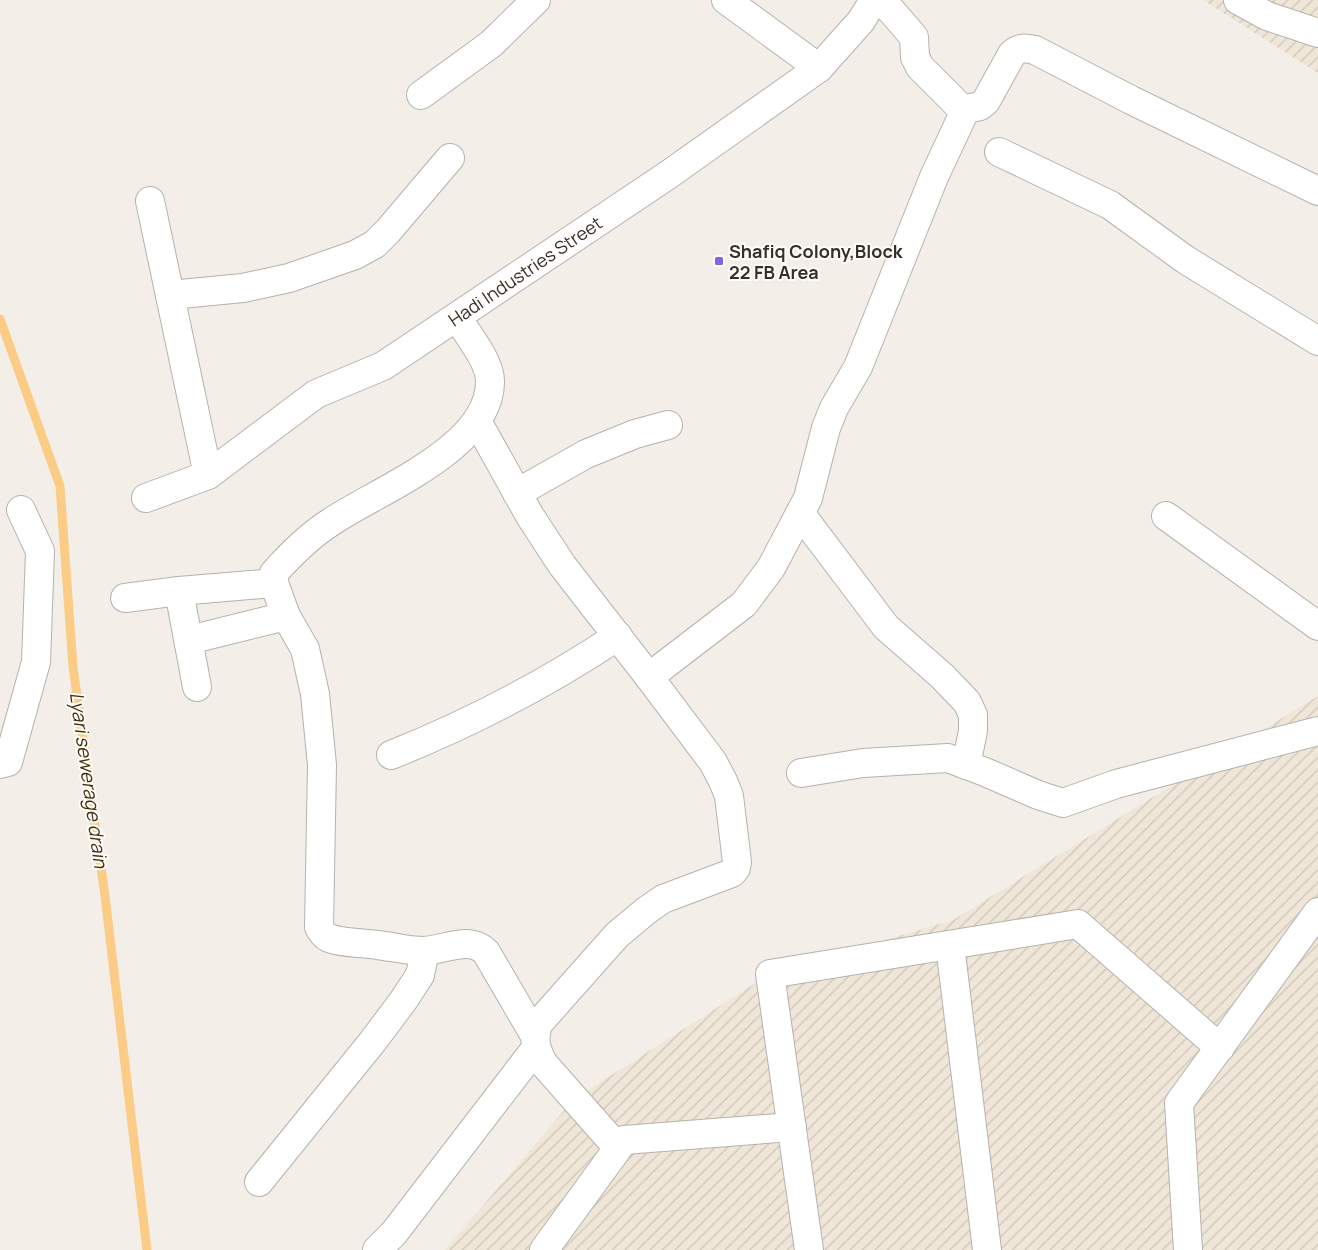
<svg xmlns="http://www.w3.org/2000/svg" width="1318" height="1250" font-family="Manrope,sans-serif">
<defs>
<pattern id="industrial-furrows" width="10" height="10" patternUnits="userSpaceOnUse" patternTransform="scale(1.25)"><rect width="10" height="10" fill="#efe6d8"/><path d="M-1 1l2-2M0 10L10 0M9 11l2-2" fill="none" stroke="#cdc6ba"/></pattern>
</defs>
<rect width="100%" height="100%" fill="#f3eee8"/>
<g fill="url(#industrial-furrows)">
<path d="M1203,0h115v73z"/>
<path d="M1318,696v554h-873l129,-151 196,-125 183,-54z"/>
</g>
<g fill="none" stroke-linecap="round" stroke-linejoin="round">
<path stroke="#fbcc85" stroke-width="9" d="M0,319l60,167 13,181 32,229 42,354"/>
<g stroke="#b6b2ab" stroke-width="30">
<g id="street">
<path d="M726,0l93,68"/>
<path d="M1238,0l29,16 51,17"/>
<path d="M421,95l70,-51 45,-44"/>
<path d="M962,110l18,-4 6,-5 26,-47c8,-7 13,-6 23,-4l96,50 187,91"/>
<path d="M999,152l111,53 76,55 132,81"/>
<path d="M150,201l58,274"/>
<path d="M170,295l73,-7 46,-10 66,-23 20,-11 13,-13 62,-73"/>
<path d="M457,317c10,17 33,44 33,64 1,67 -112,109 -159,141 -22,14 -40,32 -57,51v10l12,33 19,33 10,45 7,71 -3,162c3,5 5,9 10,11 11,5 37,5 49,7 16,2 30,6 46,6 21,-1 46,-16 62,1l49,84"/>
<path d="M477,421l53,95 32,49 87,112 64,85 10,19 6,15 8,66 -1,6 -4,5 -69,26 -16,11 -30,25 -79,89c-5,16 -2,25 5,39l75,85"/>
<path d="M517,493l69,-39 49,-20 33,-9"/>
<path d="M146,498l62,-23 108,-81 67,-28 285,-191 151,-107 42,-47 13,-21"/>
<path d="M800,513l86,114 56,49 25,26 6,13v16l-7,34"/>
<path d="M1166,516l152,110"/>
<path d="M179,591l18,96"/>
<path d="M125,598l54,-7 95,-8"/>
<path d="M189,640l97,-24"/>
<path d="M649,677l95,-73 27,-36 37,-70 18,-70 8,-20 24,-41 76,-190 28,-60v-7l-4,-5 -38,-38 -5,-10 -1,-20 -32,-37"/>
<path d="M391,755c80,-32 155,-71 227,-119"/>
<path d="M0,764l8,-2 28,-100 4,-111 -19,-41"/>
<path d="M801,773l62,-10 85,-5 37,14 53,23 25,8 53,-19 202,-53"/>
<path d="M950,945l37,305"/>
<path d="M259,1182l114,-141 30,-40 17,-26 5,-24"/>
<path d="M377,1250l17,-17 142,-185"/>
<path d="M544,1250l80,-110 168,-13"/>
<path d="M809,1250l-39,-276 308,-50 142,124"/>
</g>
</g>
<g stroke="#b6b2ab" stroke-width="30">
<path id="secondary" d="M1188,1250l-9,-147 139,-191"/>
</g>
<use href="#street" stroke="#fff" stroke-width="28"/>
<use href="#secondary" stroke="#fff" stroke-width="28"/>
</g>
<rect fill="#7b67e2" stroke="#fffcf8" stroke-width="2" x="714" y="256" width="10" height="10" rx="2.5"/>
<g text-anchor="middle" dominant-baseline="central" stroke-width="4" stroke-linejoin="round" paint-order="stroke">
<g font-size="18" font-weight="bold" fill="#31302d" stroke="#fffcf8" text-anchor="start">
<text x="729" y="251">Shafiq Colony,Block<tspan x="729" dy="21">22 FB Area</tspan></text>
</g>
<g font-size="18" fill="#31302d" stroke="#fffcf8">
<text transform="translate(525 271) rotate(-34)">Hadi Industries Street</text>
</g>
<g font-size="19" font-style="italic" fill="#422f10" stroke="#fffcf8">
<text transform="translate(89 780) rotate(82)">Lyari sewerage drain</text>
</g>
</g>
</svg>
